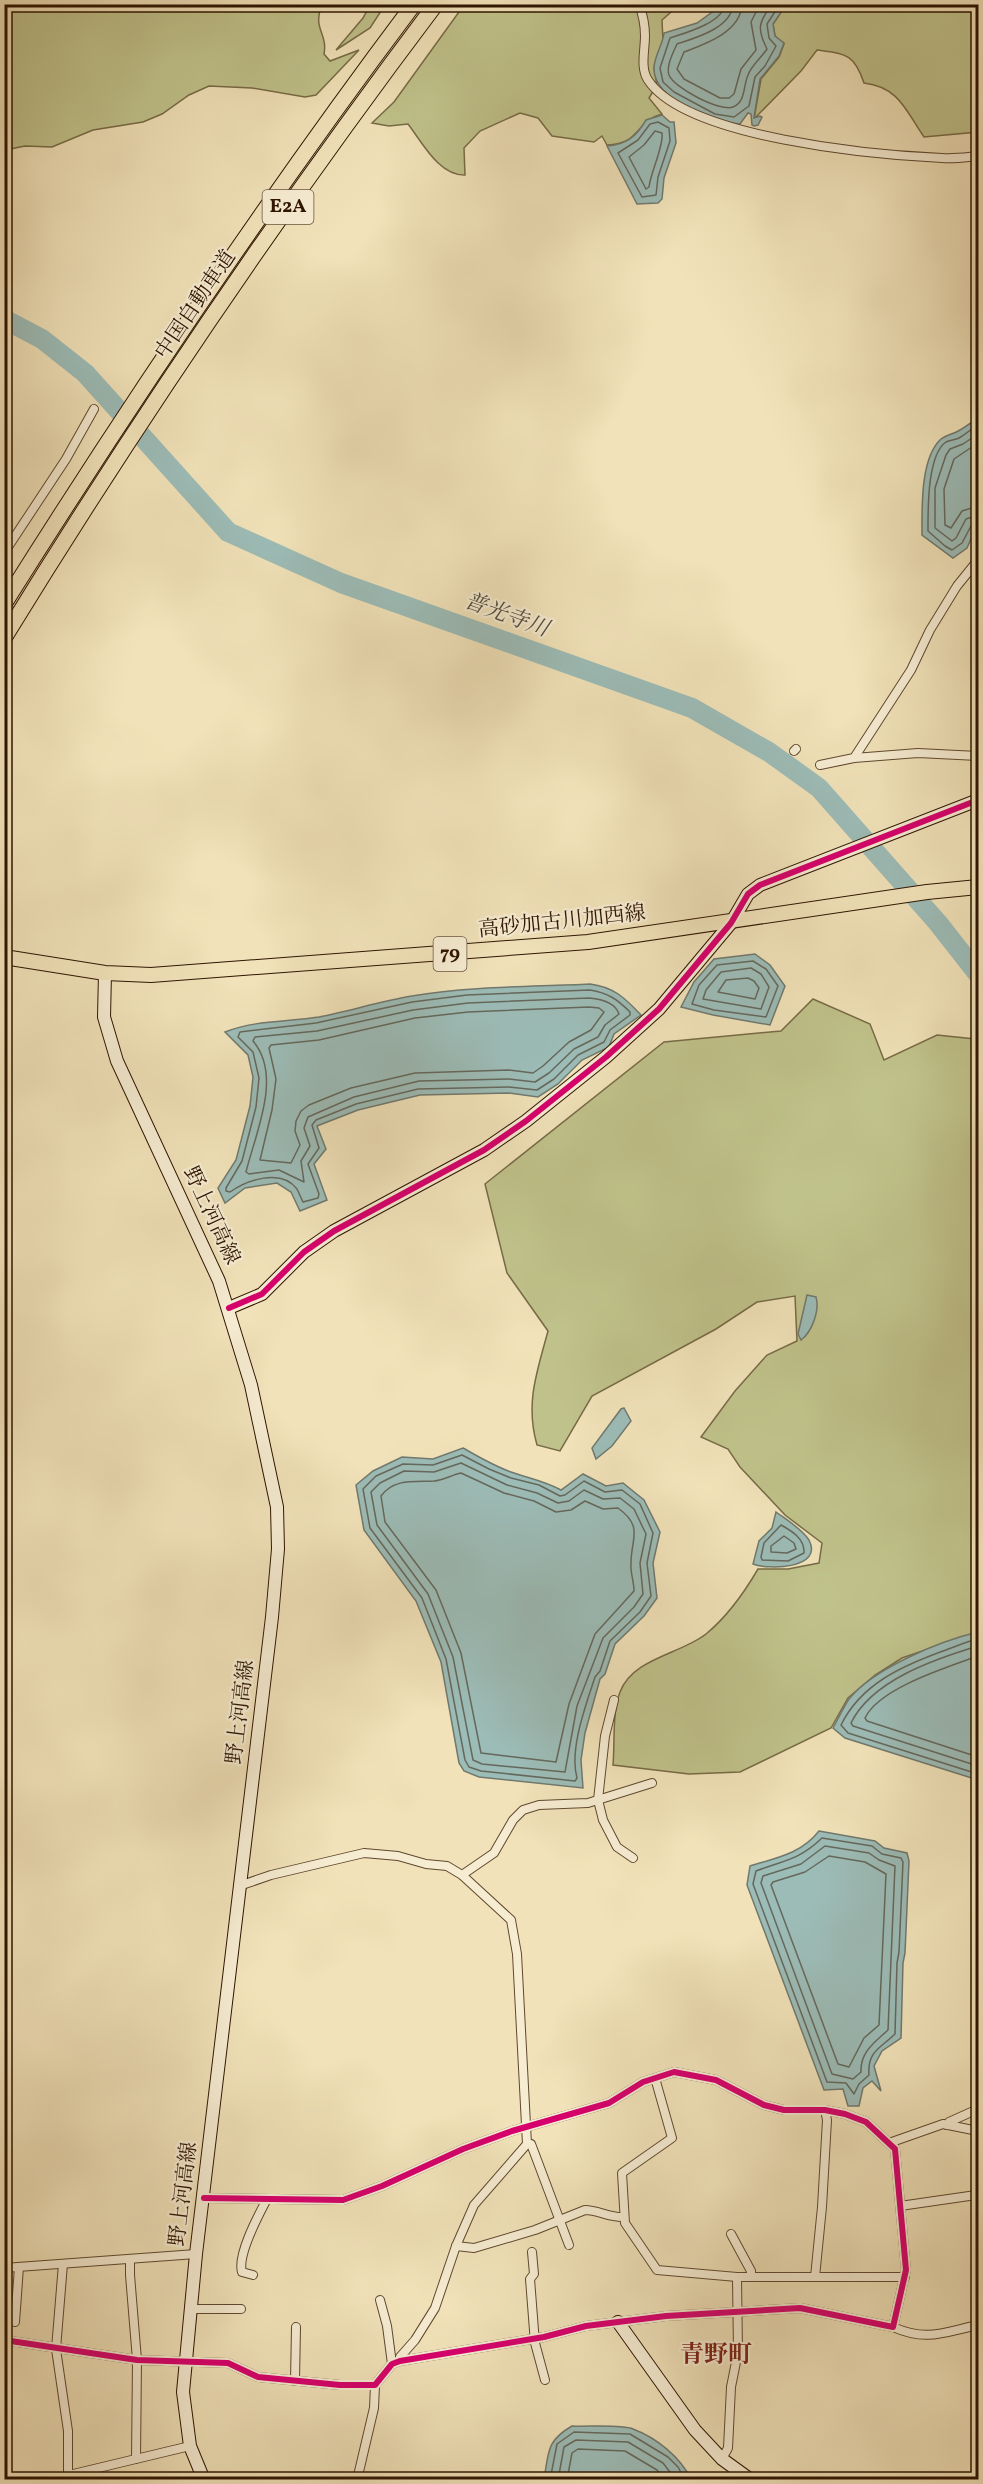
<svg xmlns="http://www.w3.org/2000/svg" width="983" height="2484" font-family="Vollkorn,'Noto Serif JP',serif">
<rect width="100%" height="100%" fill="#f1e2b9"/>
<filter id="stains"><feTurbulence type="fractalNoise" baseFrequency=".00333" numOctaves="4"/><feColorMatrix values="0 0 0 0 .2 0 0 0 0 .09 0 0 0 0 .02 0 0 0 .5 -.17"/></filter>
<radialGradient id="worn" r=".72"><stop offset=".6" stop-color="#630" stop-opacity="0"/><stop offset="1" stop-color="#630" stop-opacity=".3"/></radialGradient>
<g fill="#c0c28b" stroke="#776b46" stroke-width="1.5">
<path d="M16,5h306c-10,24 6,28 2,49l6,7 29,-11 -43,45 -11,2 -53,-9 -43,-2 -20,9 -27,19 -19,8 -50,8 -41,17 -27,-1 -20,4v-139z"/>
<path d="M370,5h15l-15,23 -34,22 27,-32z"/>
<path d="M464,5h215l-17,15 1,21 -9,27 3,17 -8,13 13,16c-27,7 -21,30 -55,31l-5,-9 -8,6 -42,-6 -14,-18 -18,-5 -40,18 -16,17 1,27c-26,1 -43,-33 -57,-51l-19,2 -17,-3 22,-21z"/>
<path d="M786,5h192v127l-54,5c-18,-26 -25,-50 -60,-54 -10,-30 -19,-29 -47,-33l-16,21 -47,48 7,-40 18,-22 5,-13 -9,-8 -2,-12z"/>
<path d="M813,999l57,25 14,36 53,-25 38,4 3,4v589l-76,26 -27,17 -27,23 -17,30 -91,44 -51,2 -76,-9c2,-23 -1,-52 7,-73 13,-34 61,-38 86,-58 22,-18 38,-41 52,-65h30l31,-6 3,-20 -37,-28 -45,-48 -12,-18 -27,-12 34,-46 32,-36 30,-14 -2,-45 -38,6 -41,27 -124,67 -32,55 -23,-6c-12,-42 0,-73 11,-114l-41,-58 -22,-89 179,-142 117,-11z"/>
</g>
<g fill="#9cbcb7" stroke="#70796e" stroke-width="1.5">
<path d="M722,5h64l-13,19 2,12 9,7 -5,13 -19,23 -6,39 6,-2 2,1 -4,8 -4,1 -2,-1 -1,-11 -3,-1 -8,11c-25,-1 -87,-24 -86,-56 0,-11 9,-24 10,-35l33,-10z"/>
<path d="M662,115l8,7h4l2,21 -12,35 -2,21 -4,4 -21,1 -30,-58c19,-1 29,-9 39,-26z"/>
<path d="M978,419v104l-11,25 -14,10 -31,-23c0,-26 -2,-77 19,-96 4,-3 8,-4 13,-6 8,-3 15,-10 24,-14z"/>
<path d="M755,954l15,11 15,21 -15,39 -57,-10 -32,-8 13,-25 20,-23z"/>
<path d="M590,984c24,3 35,14 51,31l-27,19 -5,13 -27,13 -24,24 -20,13 -29,-4 -89,2 -62,15 -41,16 9,23 -12,15 13,36 -27,11 -9,-19 -14,-9 -32,5 -20,15 -7,-15 18,-28 14,-54 3,-29 -5,-22 -23,-23c30,-12 62,-10 94,-15 31,-6 62,-16 93,-21 59,-10 119,-9 178,-12z"/>
<path d="M807,1295l9,2c4,13 -4,35 -15,43l-3,-6z"/>
<path d="M624,1408l7,13 -19,25 -16,13 -4,-11 29,-39z"/>
<path d="M463,1448c16,9 31,18 48,24 17,6 34,9 50,18l22,-16 23,12 17,-3 21,17 16,32 -7,31 4,35 -13,18 -29,28 -10,30 -5,5 -15,54 -4,27 2,28 -104,-11 -15,-6 -5,-8 -18,-101 -25,-61 -52,-71 -8,-45 17,-14 29,-14 31,2z"/>
<path d="M776,1512c11,8 26,17 33,28 15,29 -41,30 -56,24l6,-23 13,-13z"/>
<path d="M978,1632v148l-133,-42 -12,-10c5,-9 10,-20 16,-29 25,-31 91,-58 129,-67z"/>
<path d="M819,1831l56,10 9,7 23,5 2,8 -4,92 -2,10 -2,75 -19,13 -8,15 7,25 -9,-10 -9,7 -4,18h-11l-5,-17 -19,1 -77,-205 3,-19c26,-8 51,-12 69,-35z"/>
<path d="M572,2426c14,1 49,-2 61,3 24,9 47,28 58,50h-147c5,-27 2,-38 28,-53z"/>
</g>
<g fill="none" stroke-linecap="round" stroke-linejoin="round">
<g stroke="#65685c" stroke-width="1.5">
<path d="M725,4c-2,19 -40,29 -55,34l-10,30 3,14 11,10 41,22 19,3 15,-11 6,-29 10,-11 11,-20 -7,-8 -2,-14 13,-20"/>
<path d="M733,4c-1,24 -38,34 -56,40 -4,9 -11,22 -8,31 5,13 51,37 64,32 13,-5 10,-21 15,-32 3,-9 13,-17 19,-26 -10,-20 -9,-26 5,-45"/>
<path d="M742,4c-1,28 -37,40 -58,48l-7,17 7,10 36,19h9l5,-4 7,-25 15,-19 -5,-28 9,-18"/>
<path d="M658,122l11,6 1,13 -12,36 -2,18 -14,2 -24,-44 20,-13 12,-16z"/>
<path d="M655,131l7,2c2,13 -11,38 -13,54l-3,2 -17,-32 15,-12z"/>
<path d="M978,425c-7,4 -12,9 -19,13 -4,2 -9,2 -13,4 -19,13 -18,69 -18,89l17,15 7,4 10,-7 10,-19 6,-2"/>
<path d="M978,434l-15,10 -13,5 -4,6 -11,33v40l17,13 4,-3 10,-19 12,-4"/>
<path d="M978,443l-24,16 -10,30 1,36 6,3 11,-17 16,-5"/>
<path d="M753,961l13,8 12,17 -12,31 -52,-7 -22,-6 7,-19 18,-20z"/>
<path d="M751,968l10,6 8,13 -8,22 -58,-10 3,-9 15,-18z"/>
<path d="M748,978l6,3 5,7 -4,11 -37,-7 8,-12z"/>
<path d="M590,990c18,3 27,9 40,22v3l-20,15 -6,12 -26,13 -24,24 -17,11 -28,-3 -91,2 -62,15 -40,16 -4,5 7,23 -11,16 11,30 -1,4 -15,4c-2,-4 -4,-9 -6,-13 -16,-21 -50,-9 -67,3l-4,-1v-3l16,-27 14,-54 3,-29 -6,-26 -15,-15 2,-5 76,-9 96,-21 55,-7z"/>
<path d="M589,998c12,1 26,4 30,16l-14,11 -7,12 -24,12 -25,24 -14,9 -26,-3 -90,2 -65,16 -46,20 -4,11 6,18 -9,15 3,21 -25,-12 -30,4 -3,-2c9,-38 37,-96 7,-131l2,-4 62,-6 96,-21 55,-7z"/>
<path d="M589,1007l10,1 5,4 -13,18 -22,12 -26,24 -10,7 -24,-3 -94,3 -64,15 -42,17 -8,6 -5,10 -1,10 5,14 -9,18 -31,-3 12,-50 4,-31 -7,-31 2,-3 48,-5 96,-22 53,-6z"/>
<path d="M462,1455l27,14 22,9 28,7 21,11 5,-1 19,-14 21,11 17,-2 18,14 13,29 -6,30 4,33 -11,16 -30,29 -10,30 -5,6c-9,28 -26,72 -18,101l-2,3 -94,-10 -12,-4 -4,-7 -19,-101 -24,-61 -52,-70 -7,-39 13,-13 27,-12 30,1z"/>
<path d="M461,1463l46,22 30,8 21,10 11,-2 15,-11 19,9 17,-1 14,11 12,25 -6,29 3,31 -9,13 -31,31 -26,68 -12,66 -83,-8 -9,-4 -20,-103 -25,-63 -51,-69 -6,-33 9,-9 24,-12 30,1z"/>
<path d="M461,1473l43,20 30,8 22,11 15,-2 14,-9 18,8 15,-1c26,19 13,30 13,55 -1,9 3,18 3,28l-39,43 -26,70 -13,58 -75,-9 -20,-100 -25,-63 -51,-68 -4,-26c13,-18 34,-14 53,-15 9,-1 18,-6 27,-8z"/>
<path d="M781,1525c11,6 24,14 23,28l-16,8 -26,-1 -1,-3 3,-14z"/>
<path d="M784,1536l10,7 2,6 -9,4 -16,-1v-6z"/>
<path d="M978,1639c-11,2 -23,8 -35,12 -41,15 -82,33 -102,74l7,8 130,41"/>
<path d="M978,1646c-43,13 -106,34 -127,77l2,3 125,40"/>
<path d="M978,1656c-30,11 -99,32 -113,62l2,3 111,36"/>
<path d="M822,1838l50,8 10,8 19,4 2,4 -4,90 -2,11 -2,71c-14,14 -28,17 -26,41l-10,9 -5,10 -8,-11 -19,-1 -74,-198 3,-13c29,-11 43,-11 66,-33z"/>
<path d="M825,1846l44,7 10,7 16,6 -7,164c-13,12 -28,22 -27,42l-8,7 -21,-5 -71,-191 2,-7 38,-12z"/>
<path d="M829,1856l36,6 21,12 -7,151 -15,13 -15,29 -11,-3 -67,-179 2,-3 32,-10z"/>
<path d="M550,2480l7,-36 17,-12 56,2 38,23 10,10 7,13"/>
<path d="M558,2480l6,-33 12,-7 52,2 35,21 13,17"/>
<path d="M567,2480l5,-27 6,-4 47,2 32,19 9,10"/>
</g>
<path stroke="#9cbcb7" stroke-width="20" d="M4,319l38,20 43,34 143,159 113,51 351,125 77,44 50,36 119,135 40,51"/>
<g stroke="#5f482e" stroke-width="10">
<g id="street">
<path d="M639,4c4,11 6,20 6,32 0,14 -5,32 3,44 38,58 227,75 294,78 12,1 25,-1 36,-2"/>
<path d="M4,553l62,-94 28,-50"/>
<path d="M794,751l2,-2"/>
<path d="M854,758l64,-5 60,3"/>
<path d="M820,765l34,-7 57,-88 19,-40 27,-44 21,-26"/>
<path d="M614,1700l-9,36 -7,64 5,20 14,27 16,11"/>
<path d="M462,1875l32,-22 19,-33 10,-10 16,-5 49,-2 64,-20"/>
<path d="M239,1886l32,-11 93,-22 34,3 28,8 21,2 15,9 49,45 6,34 10,190 -53,61 -18,41 -21,62 -20,32 -15,17v4"/>
<path d="M655,2078l17,60 -50,35 3,50 32,47 80,7h168"/>
<path d="M947,2125l2,-3 29,-13"/>
<path d="M889,2143l54,-19 35,7"/>
<path d="M527,2144h4l38,101"/>
<path d="M900,2206l76,-11"/>
<path d="M731,2234l20,37v6"/>
<path d="M456,2246l18,2 61,-18 50,-20c13,0 25,8 39,7"/>
<path d="M532,2252l2,22 -4,5 5,64 10,37"/>
<path d="M130,2259v16l7,85 -1,99"/>
<path d="M63,2264l-7,85 12,82v49"/>
<path d="M4,2268l192,-14"/>
<path d="M253,2275l-11,-3c-5,-17 16,-56 25,-73"/>
<path d="M815,2277l7,-70 5,-87 -2,-10"/>
<path d="M380,2300l7,26 5,38"/>
<path d="M191,2309h50"/>
<path d="M15,2322l4,-55"/>
<path d="M893,2327c34,15 51,5 85,-2"/>
<path d="M4,2340l133,20 91,3 30,14 82,8h35l17,-21 8,-3 144,-24 42,-11 80,-10 134,-8 93,19 13,-57 -11,-121 -29,-27 -21,-8 -20,-4h-41l-20,-5 -48,-25 -42,-8 -31,10 -34,21 -97,28 -49,18 -81,37 -39,14 -139,-2"/>
<path d="M295,2381l1,-54"/>
<path d="M722,2459l6,-11 3,-61 7,-35 -1,-75"/>
<path d="M69,2475l121,-29"/>
<path d="M357,2480l17,-72 1,-23"/>
</g>
</g>
<g stroke="#2e1400" stroke-width="14">
<g id="secondary">
<path d="M105,973l-1,44 13,44 102,220 32,104 26,122 1,42 -6,68 -76,637 -13,138 7,54 14,34"/>
<path d="M229,1308l33,-14 42,-42 30,-21 150,-81 42,-29 80,-64 53,-48 72,-86 17,-29 12,-9 218,-85"/>
<path d="M618,2322l77,108 27,29 29,21"/>
</g>
</g>
<g stroke="#2e1400" stroke-width="16">
<path id="primary" d="M4,957l101,16 46,2 437,-33 339,-50 51,-5"/>
</g>
<g stroke="#2e1400" stroke-width="17">
<g id="highway">
<path d="M4,604c129,-205 264,-406 410,-600"/>
<path d="M4,638c134,-218 278,-430 432,-634"/>
</g>
</g>
<use href="#street" stroke="#f6ecd2" stroke-width="8"/>
<use href="#secondary" stroke="#f6ecd2" stroke-width="12"/>
<use href="#primary" stroke="#f1e2b9" stroke-width="14"/>
<use href="#highway" stroke="#f1e2b9" stroke-width="15"/>
<g stroke="#f6ecd2" stroke-width="10">
<g id="cycleway">
<path d="M229,1308l33,-14 42,-42 30,-21 150,-81 42,-29 80,-64 53,-48 72,-86 17,-29 12,-9 218,-85"/>
<path d="M4,2340l133,20 91,3 30,14 82,8h35l17,-21 8,-3 144,-24 42,-11 80,-10 134,-8 93,19 13,-57 -11,-121 -29,-27 -21,-8 -20,-4h-41l-20,-5 -48,-25 -42,-8 -31,10 -34,21 -97,28 -49,18 -81,37 -39,14 -139,-2"/>
</g>
</g>
<use href="#cycleway" stroke="#d6006c" stroke-width="6"/>
</g>
<g text-anchor="middle" dominant-baseline="central" stroke-width="4.5" stroke-linejoin="round" paint-order="stroke">
<g fill="#f6ecd2" stroke="#6a553f" stroke-width="1.5">
<rect x="262.5" y="190" width="51" height="34" rx="4.5"/>
<rect x="433.5" y="937" width="33" height="34" rx="4.5"/>
</g>
<g font-size="20" font-weight="bold" fill="#2e1400">
<text x="288" y="207">E2A</text>
<text x="450" y="954">79</text>
</g>
<g font-size="21" fill="#2e1400" stroke="#f6ecd2">
<text transform="translate(196 305) rotate(-56)">中国自動車道</text>
<text transform="translate(562 922) rotate(-6)">高砂加古川加西線</text>
<text transform="translate(211 1216) rotate(65)">野上河高線</text>
<text transform="translate(241 1712) rotate(-83)">野上河高線</text>
<text transform="translate(184 2194) rotate(-83)">野上河高線</text>
</g>
<g font-size="22" font-style="italic" fill="#544f40" stroke="#f6ecd2">
<text transform="translate(506 616) rotate(20)">普光寺川</text>
</g>
<g font-size="24" font-weight="bold" fill="#7a1f14" stroke="#f6ecd2">
<text x="716" y="2356">青野町</text>
</g>
</g>
<rect width="983" height="2484" fill="none" stroke="#f1e2b9" stroke-width="24"/>
<rect x="6" y="6" width="971" height="2472" fill="none" stroke="#2e1400" stroke-width="3"/>
<rect x="12" y="12" width="959" height="2460" fill="none" stroke="#2e1400" stroke-width="1.5"/>
<rect width="100%" height="100%" filter="url(#stains)"/>
<rect width="100%" height="100%" fill="url(#worn)"/>
</svg>
